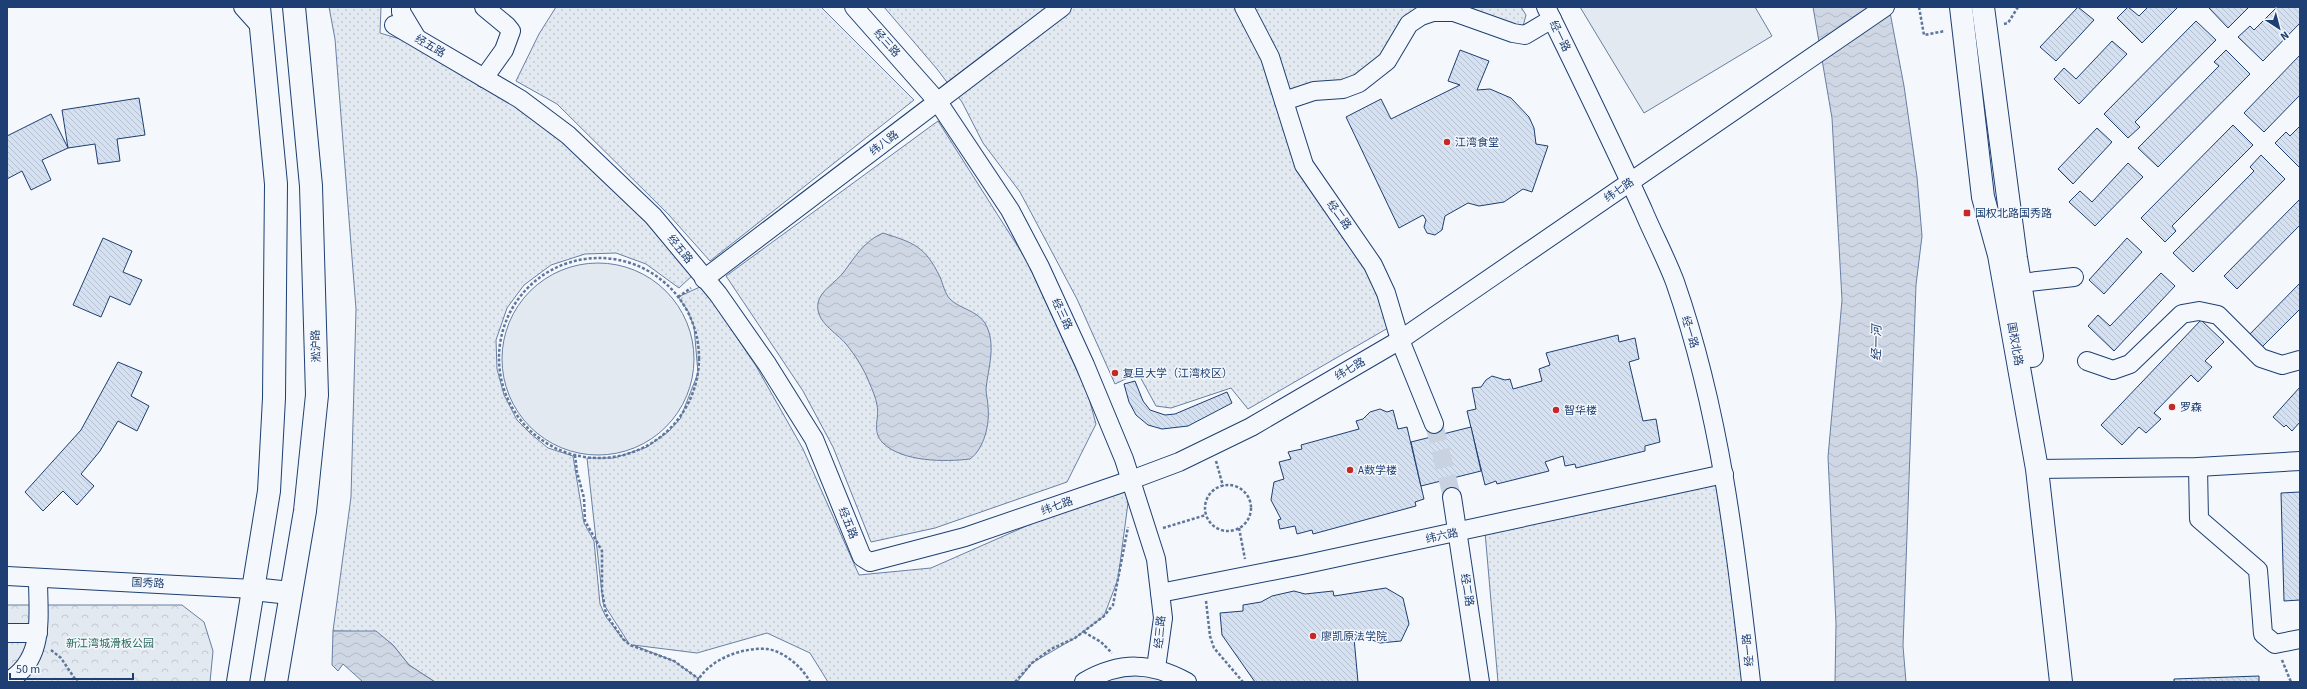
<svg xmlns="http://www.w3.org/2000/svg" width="2307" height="689" font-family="'Source Sans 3','Noto Sans SC',sans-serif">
<defs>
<pattern id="grass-dots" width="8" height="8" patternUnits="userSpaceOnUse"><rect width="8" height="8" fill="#e3e9f0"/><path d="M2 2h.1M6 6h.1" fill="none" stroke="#c2c9d1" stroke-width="1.8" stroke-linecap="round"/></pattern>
<pattern id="forest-crowns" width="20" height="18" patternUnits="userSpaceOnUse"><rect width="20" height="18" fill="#e3e9f0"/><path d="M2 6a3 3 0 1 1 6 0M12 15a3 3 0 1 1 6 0" fill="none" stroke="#c2c9d1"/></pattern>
<pattern id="water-waves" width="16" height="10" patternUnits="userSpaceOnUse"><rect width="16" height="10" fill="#cfd7e4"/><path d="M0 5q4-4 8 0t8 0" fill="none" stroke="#b1bac7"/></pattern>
<pattern id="building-back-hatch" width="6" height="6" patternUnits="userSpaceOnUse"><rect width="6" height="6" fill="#d5e0f0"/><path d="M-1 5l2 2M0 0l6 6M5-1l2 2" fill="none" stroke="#b6c1d1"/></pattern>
</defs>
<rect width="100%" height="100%" fill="#f4f7fb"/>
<g fill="url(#grass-dots)" stroke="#687fa3">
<path d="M329,7h52l-1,26 23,7 90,50 73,51 84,84 45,48 -16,15 -33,-24 -30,-11 -31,1 -34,11 -27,20 -17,23 -11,32 1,29 7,26 13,25 14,14 17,14 25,8 11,67 10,18 6,63 6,13 17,22 5,3 -25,-39 -16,-145h27l33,-11 22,-16 11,-12 18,-46 -4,-46 -6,-16 -10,-14 24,-11 54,80 47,83 56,126 72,-7 200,-88 -13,99 -14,37 -29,22 -43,25 -15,19h-189l-18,-29 -43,-20 -70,20 -64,-8 41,16 25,18 -2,3h-262l-26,-17 -16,-20 -17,-13 -43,-1 18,-134 5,-188 -21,-270z"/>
<path d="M556,7h265l93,93 -204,161 -41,-46 -112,-111 -41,-23 23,-47z"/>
<path d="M884,7h553l-49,39 -24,27 -86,27 89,165 21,63 -140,81 -17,-21 -60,20 -15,-2 -18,-33 -23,11 -38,-85 -57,-107 -37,-49 -21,-41 -25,-33z"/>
<path d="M1461,7h60l5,8 -4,15 -48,-21z"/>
<path d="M938,121l89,140 61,134 8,29 -29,58 -132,46 -64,14 -38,-95 -30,-56 -77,-115z"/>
<path d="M1718,479l27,203h-247l-13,-150z"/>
</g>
<path fill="url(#forest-crowns)" stroke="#687fa3" d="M7,605h175l22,17 9,29 -3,31h-203z"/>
<g fill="#e3e9f0" stroke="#687fa3">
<path d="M1580,7h175l17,29 -128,77z"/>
<circle cx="598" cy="359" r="96"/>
</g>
<path fill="#e3e8f0" stroke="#687fa3" d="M1116,668l71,14h-103z"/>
<g fill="url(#water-waves)" stroke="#687fa3">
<path d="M1813,7h76l15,79 13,91 5,59 -6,49 -13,361 3,36h-71l1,-58 -8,-167 14,-157 -10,-182z"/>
<path d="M883,233c31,10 42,13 57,44 3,7 5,17 10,22 10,10 26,11 35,24 12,21 3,45 1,66 0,6 2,12 2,18 2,17 -4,42 -18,52 -25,3 -68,3 -87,-16 -12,-12 -3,-25 -6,-38 -1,-7 -5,-16 -8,-23 -5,-13 -14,-27 -23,-38 -10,-12 -31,-22 -28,-41 2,-12 18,-21 25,-30 12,-16 21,-32 40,-40z"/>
<path d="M333,631h43l17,14 16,20 26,17h-72l-20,-18 -5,7 -6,-6z"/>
</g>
<g fill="url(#building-back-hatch)" stroke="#1d3f73">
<path d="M2078,7l16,13 -38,41 -16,-14z"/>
<path d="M2128,7l11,9 9,-9h30l-36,36 -25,-25z"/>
<path d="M2210,7h39l-21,21 -19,-20z"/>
<path d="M2277,7h23v16l-37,38 -25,-24 12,-11 4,4z"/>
<path d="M2196,21l20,19 -81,82 5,5 -12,11 -24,-24z"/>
<path d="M2112,41l15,13 -48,50 -25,-25 10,-11 12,11z"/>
<path d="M1460,50l29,11 -12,29 13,-1 21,9 18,19 5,11 2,16 12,2 -16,46 -9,-3 -19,13 -25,4 -11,-3 -23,13 -3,14 -7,5 -8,-2 -3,-6 2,-7 -3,-5 -24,13 -53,-111 35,-18 10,20 69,-34 -12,-4z"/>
<path d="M2226,50l24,24 -92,93 -20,-19 81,-82 -5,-4z"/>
<path d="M2300,55v40l-36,37 -20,-19z"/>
<path d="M139,98l6,37 -28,4 3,22 -22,3 -3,-20 -27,4 -6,-38z"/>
<path d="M51,114l17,34 -26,12 9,20 -20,10 -9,-19 -15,8v-43z"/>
<path d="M2233,125l20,20 -81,81 4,5 -11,11 -24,-24z"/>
<path d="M2300,126v40l-1,1 -24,-24 11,-11 4,4z"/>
<path d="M2097,128l15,14 -39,42 -15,-15z"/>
<path d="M2261,155l24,24 -92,93 -20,-19 81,-82 -4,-4z"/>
<path d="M2128,163l15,14 -48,49 -26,-24 11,-11 12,11z"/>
<path d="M2300,199v26l-63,64 -13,-13z"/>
<path d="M103,238l29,13 -9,21 19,8 -12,25 -20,-9 -9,21 -28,-12z"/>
<path d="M2127,238l15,14 -38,42 -15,-14z"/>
<path d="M2161,273l14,13 -61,65 -26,-25 10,-11 12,11z"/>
<path d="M2300,283v26l-40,40 -13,-12z"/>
<path d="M2201,320l23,22 -19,19 7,6 -14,15 -7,-7 -37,38 7,6 -15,14 -7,-6 -17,18 -21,-20z"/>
<path d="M1618,335l1,7 16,-4 4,21 -10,3 14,59 13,-2 4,23 -15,4v5l-69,17 -1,-4 -10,2 -2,-10 -18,6 4,9 -52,13 -1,-3 -11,4 -18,-74 9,-2 -4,-21 9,-1 5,-7 6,-4 13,4 5,-1 3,10 29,-8 -3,-12 11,-4 -4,-12z"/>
<path d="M118,362l24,10 -11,24 18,10 -12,25 -19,-10 -18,30 -19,23 13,12 -17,19 -14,-14 -20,20 -18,-19 56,-62z"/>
<path d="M1135,381l8,20 7,9 15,5 10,-1 52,-22 5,11 -44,23 -26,3 -14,-4 -12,-10 -7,-13 -5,-18z"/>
<path d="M2300,387v35l-8,9 -6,-6 -2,2 -11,-10z"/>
<path d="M1380,409l7,3 6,-2 5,19 9,-2 17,72 -9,3 1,4 -103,28 -1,-4 -15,4 -2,-8 -15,3 -2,-9 3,-1 -10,-19 3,-18 10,-3 -5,-17 12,-3 -3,-7 14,-3 -1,-4 58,-16 -3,-8 7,-2 7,-7z"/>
<path d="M1471,427l10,44 -60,15 -10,-44z"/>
<path d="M2300,492v108l-16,1 -3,-108z"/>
<path d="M1386,588l17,10 6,26 -8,17 -21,2 -13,-5h-13l4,44h-103l-33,-47 -2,-22 23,-2v-6l18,-3 11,-6 22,-5 11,3 28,-3 1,5z"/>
<path d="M2259,676v6h-85v-3z"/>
</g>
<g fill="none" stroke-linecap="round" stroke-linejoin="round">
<path stroke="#c9d2e0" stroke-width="18" stroke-dasharray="18 9" stroke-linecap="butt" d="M1434,424l18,73"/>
<g stroke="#1d3f73" stroke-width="20">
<g id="minor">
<path d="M243,7l18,20"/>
<path d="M401,7v5l15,25"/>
<path d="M484,7l23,19 4,5 -7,19 -20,28"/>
<path d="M854,7l84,95 72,108 30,57 45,98 39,94 32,100 7,59 -7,50"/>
<path d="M1244,7l26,50 34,108 69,100 13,28 14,47 34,84"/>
<path d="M1546,7c33,67 66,135 97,203 10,24 23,48 32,72 45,129 61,265 76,400"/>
<path d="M394,25l126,74 48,36 85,81 65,78 49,70 47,75 48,118 8,5 95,-25 166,-57 48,-18 72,-35 149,-87 485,-333"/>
<path d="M1284,101l30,-10 29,-2 16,-6 28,-22 22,-37 12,-8 12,-4h21l59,21 12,2 27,-16"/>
<path d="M704,279l358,-272"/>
<path d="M2020,283l54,-6"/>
<path d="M2087,361l26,9 17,-6 52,-50 17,-3 19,4 43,43 21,7 18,-5"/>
<path d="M2198,467l1,52 59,51 5,64 12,10 25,-5"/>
<path d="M2037,469l161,-2 102,-6"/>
<path d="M1452,497l28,185"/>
<path d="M7,576l246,13"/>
<path d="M1160,593l142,-28 422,-91"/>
<path d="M7,633h31"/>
<path d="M7,682c39,-23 31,-65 31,-104"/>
<path d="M1084,682c36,-21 67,-20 103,0"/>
</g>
</g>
<g stroke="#1d3f73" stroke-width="24">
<g id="major">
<path d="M1961,7l22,190 16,58 38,214 24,213"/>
<path d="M1983,7l33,251 16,98"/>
<path d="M253,589l37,4"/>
<path d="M238,682l31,-191 5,-93 2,-214 -17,-177"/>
<path d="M276,682l29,-171 12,-116 -6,-209 -17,-179"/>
</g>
</g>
<g stroke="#5e769c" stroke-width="2.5" stroke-dasharray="3 2" stroke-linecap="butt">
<path d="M1919,7l5,28 21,-4"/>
<path d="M2004,24l4,-1 10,-16"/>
<circle cx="599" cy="358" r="100"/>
<path d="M678,297l13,-9"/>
<path d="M575,455l2,17 7,26 1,23 17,30v40l4,23 17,25 7,6 44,16 25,18"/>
<path d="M1216,461l7,25"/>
<circle cx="1228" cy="508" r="23"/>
<path d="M1163,528l43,-13"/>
<path d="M1239,528l6,31"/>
<path d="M1206,601l4,35 4,12 29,34"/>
<path d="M1084,632l17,10 11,11"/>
<path d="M51,650l10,8 16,24"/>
<path d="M2282,660l9,22"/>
<path d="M697,682c12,-23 46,-35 70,-33 17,2 36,19 43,33"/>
<path d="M1015,682l17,-19 19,-14 24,-11 29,-22 9,-11 15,-78"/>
</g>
<use href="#minor" stroke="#f4f7fb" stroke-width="18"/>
<use href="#major" stroke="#f4f7fb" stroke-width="22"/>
</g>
<g fill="#c62828" stroke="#f4f7fb" stroke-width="1.5">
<circle cx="1447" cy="142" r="4"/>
<rect x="1963" y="209" width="8" height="8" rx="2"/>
<circle cx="1115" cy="373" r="4"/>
<circle cx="2172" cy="407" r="4"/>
<circle cx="1556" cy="410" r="4"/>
<circle cx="1350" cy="470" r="4"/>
<circle cx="1313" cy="636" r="4"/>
</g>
<g text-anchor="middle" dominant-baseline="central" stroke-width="3" stroke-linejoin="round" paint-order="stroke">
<g font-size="11" fill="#1d3f73" stroke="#f4f7fb">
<text transform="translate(1560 36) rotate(64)">经一路</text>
<text transform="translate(887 43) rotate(48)">经三路</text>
<text transform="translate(430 46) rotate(30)">经五路</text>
<text transform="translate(884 143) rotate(-37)">纬八路</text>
<text transform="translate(1619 190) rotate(-34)">纬七路</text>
<text transform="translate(1339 215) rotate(54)">经二路</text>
<text transform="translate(680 249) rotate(51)">经五路</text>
<text transform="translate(1062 314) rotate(65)">经三路</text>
<text transform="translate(1690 332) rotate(73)">经一路</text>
<text transform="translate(2015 344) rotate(80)">国权北路</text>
<text transform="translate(316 346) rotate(-92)">淞沪路</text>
<text transform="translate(1350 369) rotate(-30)">纬七路</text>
<text transform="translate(1057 506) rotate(-19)">纬七路</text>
<text transform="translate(848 523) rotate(68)">经五路</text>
<text transform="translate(1442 536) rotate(-12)">纬六路</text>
<text transform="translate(148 583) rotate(3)">国秀路</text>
<text transform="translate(1467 590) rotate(81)">经二路</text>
<text transform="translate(1160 632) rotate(-85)">经三路</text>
<text transform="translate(1748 650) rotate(-96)">经一路</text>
</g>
<g font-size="11" fill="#1d3f73" stroke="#f4f7fb" text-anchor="start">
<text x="1455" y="142">江湾食堂</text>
<text x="1975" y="213">国权北路国秀路</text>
<text x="1123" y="373">复旦大学（江湾校区）</text>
<text x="2180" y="407">罗森</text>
<text x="1564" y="410">智华楼</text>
<text x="1358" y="470">A数学楼</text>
<text x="1321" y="636">廖凯原法学院</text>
</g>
<g font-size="11" fill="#2c6c60" stroke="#f4f7fb">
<text x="110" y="643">新江湾城滑板公园</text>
</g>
<g font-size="12" font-style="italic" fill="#1d3f73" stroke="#f4f7fb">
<text transform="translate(1877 343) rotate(-89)">经一河</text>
</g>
</g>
<rect width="2307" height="689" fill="none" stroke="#1d3f73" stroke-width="16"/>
<g transform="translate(2279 28) rotate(144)" stroke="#f4f7fb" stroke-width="3" paint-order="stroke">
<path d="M0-3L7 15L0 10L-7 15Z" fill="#1d3f73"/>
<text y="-6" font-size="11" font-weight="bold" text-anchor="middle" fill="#1d3f73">N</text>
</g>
<path d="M10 673v6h123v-6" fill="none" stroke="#1d3f73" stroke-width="2"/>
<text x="16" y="673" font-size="12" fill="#1d3f73" stroke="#f4f7fb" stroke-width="3" paint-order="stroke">50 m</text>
</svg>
